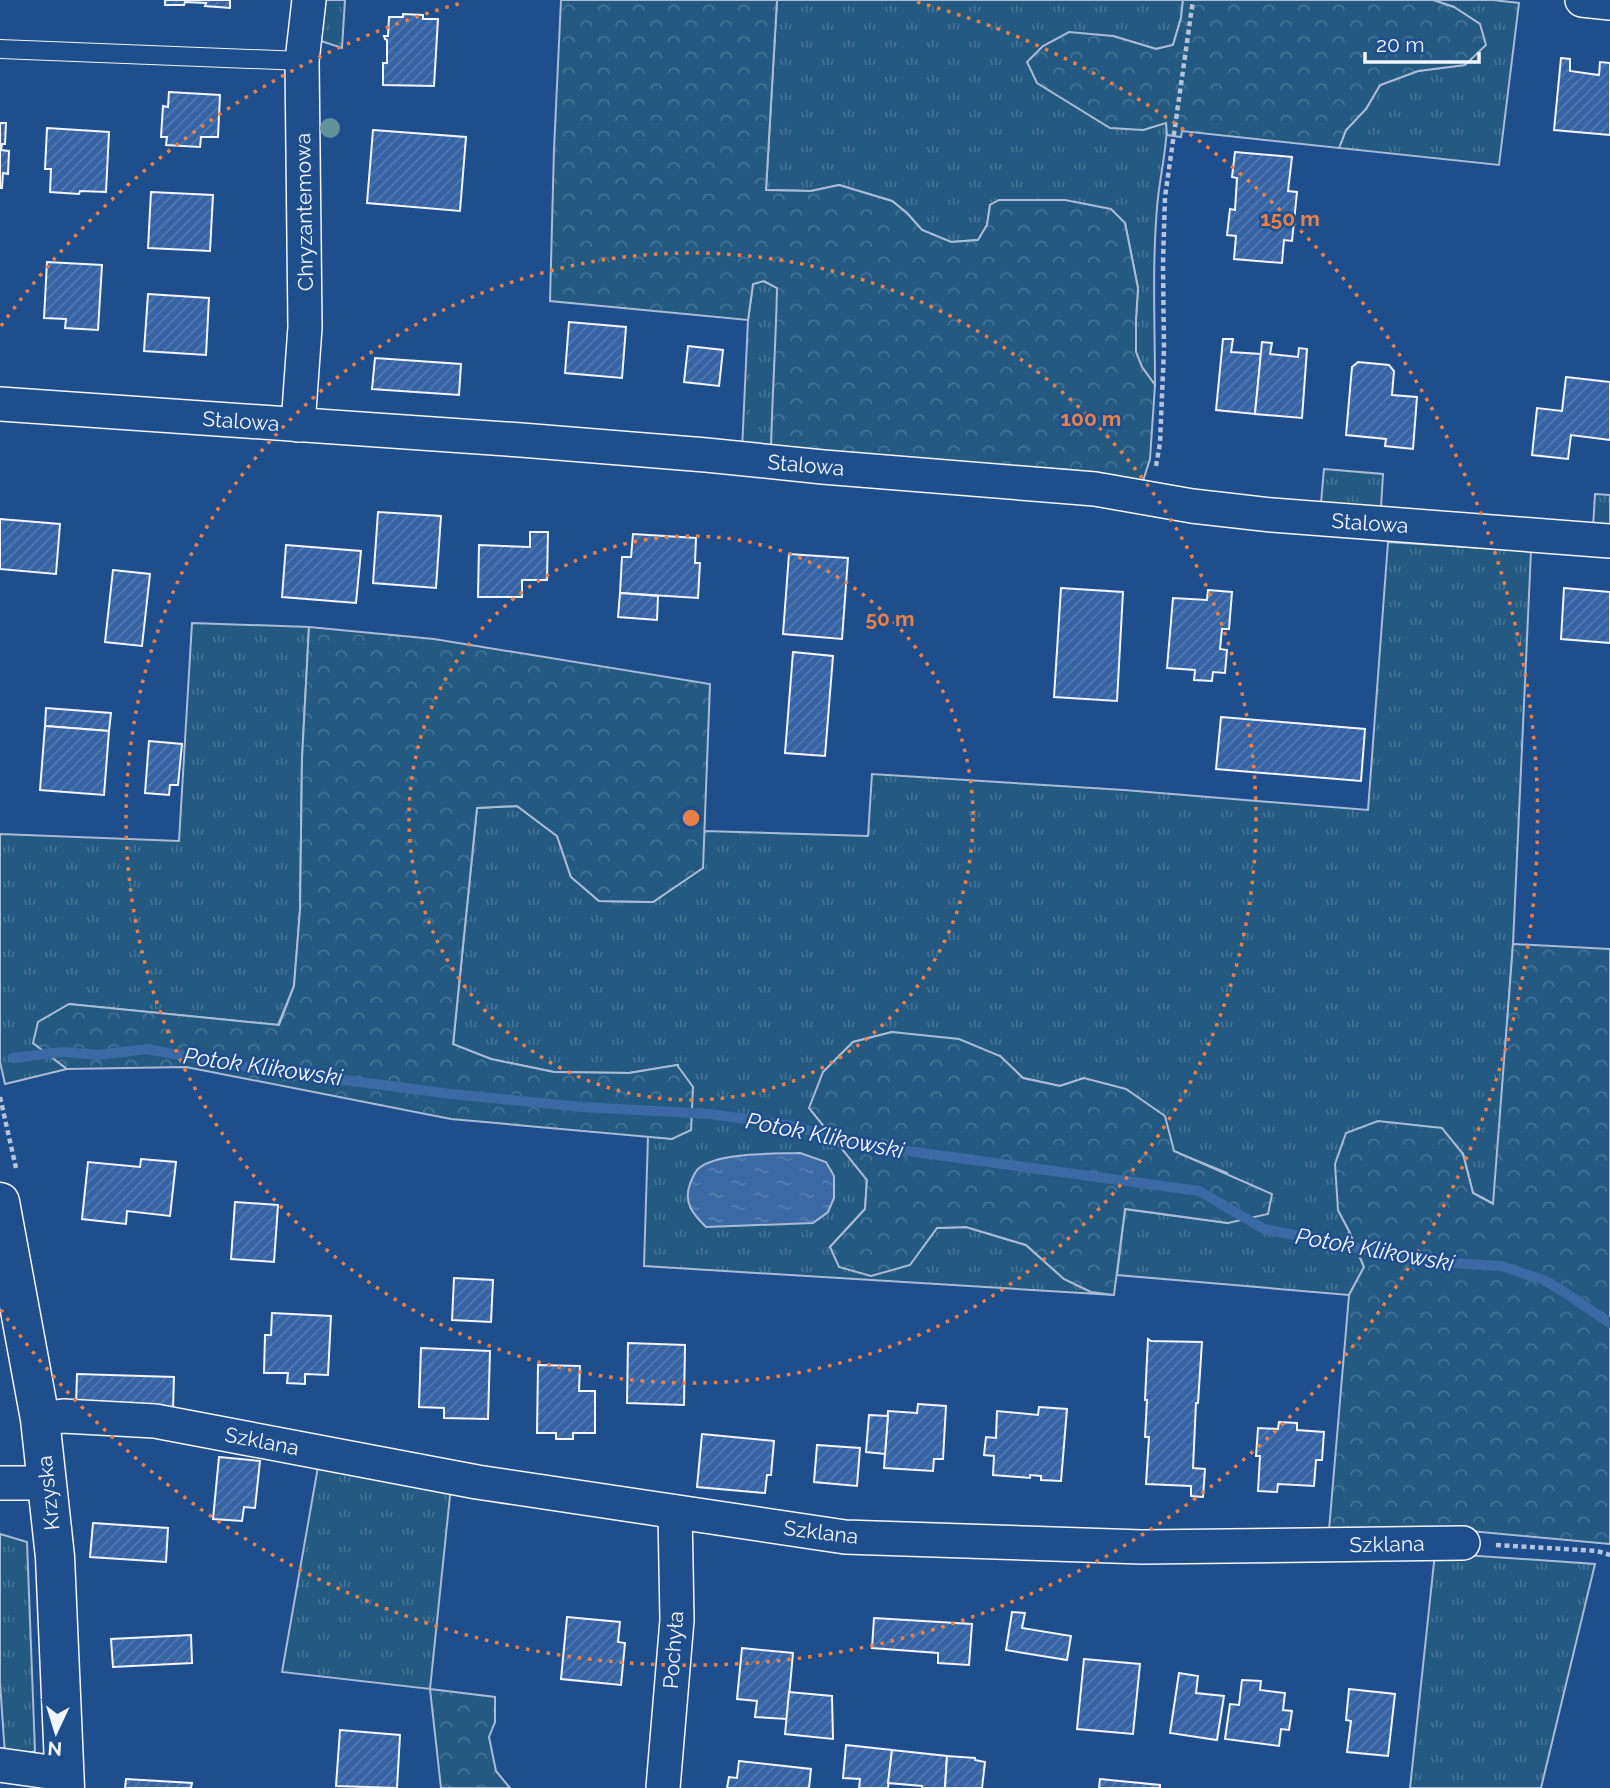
<svg xmlns="http://www.w3.org/2000/svg" width="1610" height="1788" font-family="Raleway,sans-serif">
<defs>
<pattern id="grass-tufts" width="24" height="20" patternUnits="userSpaceOnUse" patternTransform="scale(1.75)"><rect width="24" height="20" fill="#245a82"/><path d="M3 7l-1-3M5 7V3M7 7l1-3M15 17l-1-3M17 17v-4M19 17l1-3" fill="none" stroke="#447295"/></pattern>
<pattern id="forest-crowns" width="20" height="18" patternUnits="userSpaceOnUse" patternTransform="scale(1.75)"><rect width="20" height="18" fill="#245a82"/><path d="M2 6a3 3 0 1 1 6 0M12 15a3 3 0 1 1 6 0" fill="none" stroke="#447295"/></pattern>
<pattern id="water-ripples" width="26" height="14" patternUnits="userSpaceOnUse" patternTransform="scale(1.75)"><rect width="26" height="14" fill="#3b69a3"/><path d="M2 4q2-2 4 0t4 0M15 11q2-2 4 0t4 0" fill="none" stroke="#587fb1"/></pattern>
<pattern id="building-hatch" width="6" height="6" patternUnits="userSpaceOnUse" patternTransform="scale(1.75)"><rect width="6" height="6" fill="#3563a3"/><path d="M-1 1l2-2M0 6l6-6M5 7l2-2" fill="none" stroke="#537ab1"/></pattern>
</defs>
<rect width="100%" height="100%" fill="#1f4e8c"/>
<g fill="url(#grass-tufts)" stroke="#a8bbd7" stroke-width="2">
<path d="M323,0h22l-3,48 -21,-7z"/>
<path d="M777,0h406l-2,18 -8,27 -17,4 -43,-13 30,94 24,-8c0,29 -8,57 -10,86 -5,59 -2,118 -2,177l-13,-18 -6,-15v-33l2,-31 -13,-65 -135,-18 -3,20 -9,15 -27,2 -29,-12 -15,-17 -15,-12 -53,-16 -28,6 -45,-1z"/>
<path d="M1433,0h60l26,3 -20,162 -160,-17 7,-18 20,-21 14,-24 38,-14 47,-6 -11,-58z"/>
<path d="M763,281l15,7 -7,163 -29,-1 6,-130 5,-36z"/>
<path d="M1324,469l59,5 -2,34 -60,-5z"/>
<path d="M1595,494l15,1v34l-17,-1z"/>
<path d="M1388,542l143,9 -18,393 -19,260 -21,-11 -10,-39 -125,56 11,21 15,36 -15,28 -232,-20 8,-66 103,14 -1,-50 -54,-22 -9,-35 -80,-38 -24,8 -37,-8 -23,-22 -108,-24 -39,10 -30,30 26,85 18,23 -2,29 -35,38 79,18 28,-37 29,-1 60,18 38,34 27,13 23,3 -470,-29 4,-130 24,3 6,-74 -49,8 -75,-1 -63,-13 -38,-14 24,-237 40,-2 40,30 14,41 28,24 54,1 49,-34 2,-37 164,5 4,-62 252,16 244,20z"/>
<path d="M192,623l117,4 -7,132 -2,151 -6,76 -16,39 -209,-21 -35,39 33,26 -62,15 -5,-22v-228l179,7z"/>
<path d="M319,1461l132,25 -21,203 -148,-17z"/>
<path d="M0,1534l27,8 8,209 -13,5 -17,-1 -5,-73z"/>
<path d="M1435,1553l160,11 -54,224h-131z"/>
</g>
<g fill="url(#forest-crowns)" stroke="#a8bbd7" stroke-width="2">
<path d="M561,0h216l-11,190 45,1 28,-6 53,16 15,12 15,17 29,12 27,-2 9,-15 3,-20 9,-5h66l46,9 14,14 13,65 -2,31v33l6,15 13,18 -5,74 -7,22 -71,-11 -301,-19c1,-54 5,-109 6,-163l-13,-7 -11,3 -5,36 -198,-19 4,-152z"/>
<path d="M1183,0h250l21,7 26,17 6,21 -21,20 -47,6 -38,14 -14,24 -20,21 -7,18 -157,-17 -1,6 -14,-2 -1,-12 -23,7 -33,-2 -73,-45 -10,-21 16,-16 26,-14 44,4 43,13 17,-4 8,-27z"/>
<path d="M309,627l125,12 276,45 -7,184 -50,34 -54,-1 -28,-24 -14,-41 -40,-30 -40,2 -24,236 38,15 63,13 75,1 48,-8 16,22 -2,43 -19,9 -221,-20 -265,-52 -119,2 -34,-26 5,-21 31,-18 210,21 15,-39 6,-76 2,-151z"/>
<path d="M1513,944l97,5v595l-140,-13 -141,-1 20,-235 15,-28 -15,-36 -11,-21 -3,-46 11,-31 32,-12 64,7 21,26 10,39 20,11z"/>
<path d="M892,1032l67,7 41,17 23,22 37,8 24,-8 42,11 39,27 9,35 98,43 -4,20 -40,9 -103,-14 -11,86 -23,-3 -27,-13 -38,-34 -60,-18 -29,1 -27,37 -39,11 -32,-9 -9,-20 35,-38 2,-29 -58,-72 14,-36 30,-30z"/>
<path d="M430,1689l65,8v25l-6,15 7,34 14,17h-69z"/>
</g>
<path fill="url(#water-ripples)" stroke="#a8bbd7" stroke-width="2" d="M800,1153l26,9 8,14v22l-6,14 -15,11 -107,4c-13,-13 -23,-24 -16,-43 2,-5 4,-11 8,-15 18,-17 76,-15 102,-16z"/>
<g fill="none" stroke-linecap="round" stroke-linejoin="round">
<path stroke="#3b69a3" stroke-width="10" d="M13,1058l50,-6 36,3 47,-6 107,19 198,26 131,13 129,7 81,12 72,19 335,46 65,38 158,32 79,5 43,14 20,12 46,31"/>
</g>
<g fill="url(#building-hatch)" stroke="#f2f6ff" stroke-width="2">
<path d="M165,0h65v8l-25,-2 1,-3 -21,-1 -1,3h-19z"/>
<path d="M403,14l20,1v4h15l-4,67 -51,-1v-22h4v-23l-2,-1 -1,-3h4l1,-19h14z"/>
<path d="M1561,58l9,1v12l29,4 1,-13 10,1v72l-56,-5z"/>
<path d="M169,92l51,3 -2,42h-17l-1,10 -34,-2 1,-8h-6l2,-31 5,1z"/>
<path d="M0,123h6l-1,21h-3l-1,6 8,1 -1,23 -5,-1 -1,15h-2z"/>
<path d="M47,128l62,4 -3,60 -26,-1 -1,3 -29,-2 1,-23h-6z"/>
<path d="M373,130l93,7 -6,74 -93,-8z"/>
<path d="M1235,152l57,5 -4,34 9,1 -5,49 -8,-1 -2,23 -48,-4 2,-23 -9,-1 3,-26 5,1 2,-32 -5,-1z"/>
<path d="M151,192l62,3 -3,56 -62,-3z"/>
<path d="M47,262l55,3 -4,65 -33,-2 1,-9 -22,-1z"/>
<path d="M148,294l61,4 -3,57 -62,-4z"/>
<path d="M569,322l57,5 -4,51 -57,-5z"/>
<path d="M1223,339h10l-2,13 30,2 -6,60 -39,-4z"/>
<path d="M1262,342l10,1 -2,11 28,3 1,-9 8,1 -5,69 -47,-4z"/>
<path d="M688,346l35,4 -4,36 -35,-4z"/>
<path d="M375,358l86,6 -2,31 -87,-6z"/>
<path d="M1358,362l31,3 5,6 -2,24 25,2 -4,52 -28,-3 1,-7 -40,-4 6,-68z"/>
<path d="M1566,377l44,5v58l-39,-5 -3,24 -36,-4 5,-47 25,3z"/>
<path d="M378,512l63,4 -5,72 -63,-5z"/>
<path d="M0,519l60,5 -4,50 -56,-5z"/>
<path d="M530,532h18l-1,48h-25v17h-44l1,-52 51,2z"/>
<path d="M633,534l63,4 -1,25h5l-2,35 -78,-5 2,-36h9z"/>
<path d="M286,545l75,6 -5,52 -74,-6z"/>
<path d="M789,554l59,4 -6,81 -59,-5z"/>
<path d="M113,570l37,4 -8,72 -37,-4z"/>
<path d="M1061,588l62,4 -6,109 -63,-4z"/>
<path d="M1564,588l46,4v51l-49,-4z"/>
<path d="M1208,590l24,2 -3,37h-7l-2,20 7,1 -2,23 -12,-1 -1,9 -18,-1 1,-10 -28,-2 6,-70 34,2z"/>
<path d="M620,593l38,3 -1,24 -39,-3z"/>
<path d="M793,652l40,4 -8,100 -40,-3z"/>
<path d="M46,708l65,5 -2,18 -64,-5z"/>
<path d="M1221,717l144,12 -4,52 -145,-12z"/>
<path d="M45,726l64,5 -5,64 -64,-5z"/>
<path d="M149,741l33,3 -4,41h-8l-1,10 -24,-2z"/>
<path d="M141,1159l35,3 -6,54 -43,-5 -1,13 -44,-5 6,-57 52,5z"/>
<path d="M235,1202l43,3 -4,57 -43,-3z"/>
<path d="M454,1278l39,2 -2,42 -39,-2z"/>
<path d="M272,1313l59,3 -3,59 -23,-1v10l-18,-1 1,-10h-24l1,-38h6z"/>
<path d="M1148,1339l3,2 51,1 -4,61h-2l-3,65 12,1 -2,28 -12,-1v-10l-45,-2 3,-47h-4l2,-37h-2z"/>
<path d="M628,1343l57,2 -1,60 -57,-2z"/>
<path d="M421,1348l69,3 -2,68 -44,-1v-10l-25,-1z"/>
<path d="M538,1365l42,1 -1,25h16v42h-22v6h-17v-6h-19z"/>
<path d="M77,1374l97,3 -1,32 -97,-3z"/>
<path d="M918,1404l28,2 -3,53h-9l-1,12 -49,-3 4,-57 29,2z"/>
<path d="M1039,1407l28,2 -6,72 -20,-1v-4l-11,-1v3l-37,-3 1,-19 -10,-1 2,-18 10,1 1,-27 41,4z"/>
<path d="M869,1415l19,1 -3,38 -19,-2z"/>
<path d="M1279,1422l18,1v7l27,2 -2,28h-6l-2,26 -36,-2 -1,8 -19,-1 2,-35h-4l2,-28 20,1z"/>
<path d="M702,1434l72,7 -3,34h-4l-2,18 -68,-6z"/>
<path d="M817,1445l43,3 -3,38 -43,-4z"/>
<path d="M219,1457l41,4 -5,47 -11,-1 -2,14 -29,-2z"/>
<path d="M93,1523l75,5 -2,34 -76,-5z"/>
<path d="M1012,1612l13,1 -3,15 49,8 -4,24 -61,-10z"/>
<path d="M567,1617l53,5 -2,20 7,1 -4,42 -60,-6z"/>
<path d="M874,1618l98,6 -3,41 -31,-2v-10l-66,-5z"/>
<path d="M191,1635l1,28 -79,4 -2,-28z"/>
<path d="M742,1648l51,5 -6,66 -32,-2 2,-16 -20,-2z"/>
<path d="M1084,1659l56,5 -7,70 -56,-5z"/>
<path d="M1179,1673l19,3 -2,17 28,3 -7,44 -47,-7z"/>
<path d="M1242,1680l19,1 -1,9 25,3 -2,17 9,1 -3,19 -8,-1 -2,17 -54,-7 5,-35 9,1z"/>
<path d="M1349,1689l46,5 -7,62 -41,-4 4,-31 -5,-1z"/>
<path d="M789,1692l43,4 1,43 -48,-5z"/>
<path d="M340,1730l60,5 -3,53 -61,-2z"/>
<path d="M846,1745l46,5 -4,38h-29l1,-9 -17,-1z"/>
<path d="M892,1750l55,6 -2,32h-23v-2l-34,-3z"/>
<path d="M947,1756l28,2v2l10,2 -3,26h-37z"/>
<path d="M739,1761l72,8 -2,19h-82l2,-11 8,1z"/>
<path d="M126,1779l66,4 -1,5h-66z"/>
<path d="M1100,1779l60,6v3h-61z"/>
</g>
<g fill="none" stroke-linecap="round" stroke-linejoin="round">
<g stroke="#f2f6ff" stroke-width="20">
<path id="service" d="M0,49l302,12"/>
</g>
<g stroke="#f2f6ff" stroke-width="36">
<g id="minor">
<path d="M1582,0l28,3"/>
<path d="M0,404l521,36 185,15 117,12 272,22 97,17 80,9 338,26"/>
<path d="M298,425l7,-98 -3,-266 7,-61"/>
<path d="M40,1419l23,-3 92,5 322,61 368,55 297,10 321,-4"/>
<path d="M0,1483h47"/>
<path d="M0,1765l64,9"/>
<path d="M663,1788l14,-168 -2,-108"/>
</g>
</g>
<g stroke="#f2f6ff" stroke-width="41">
<path id="tertiary" d="M0,1202l40,217 15,138 10,231"/>
</g>
<g stroke="#b3c4dc" stroke-width="4.5" stroke-dasharray="5 3.5" stroke-linecap="butt">
<path d="M1156,466l4,-23 4,-94 -1,-86 2,-66 28,-197"/>
<path d="M0,1097l16,71"/>
<path d="M1496,1545l101,6 13,4"/>
</g>
<use href="#service" stroke="#1f4e8c" stroke-width="18"/>
<use href="#minor" stroke="#1f4e8c" stroke-width="33"/>
<use href="#tertiary" stroke="#1f4e8c" stroke-width="38"/>
</g>
<circle fill="#61919a" cx="330" cy="128" r="10"/>
<g fill="none" stroke="#ea8049" stroke-width="3.5" stroke-dasharray="3.5 7">
<circle cx="691" cy="818" r="282"/>
<circle cx="691" cy="818" r="565"/>
<path d="M1 326A847 847 0 0 1 465 2M917 2A847 847 0 1 1 1 1310"/>
</g>
<g text-anchor="middle" dominant-baseline="central" stroke-width="5" stroke-linejoin="round" paint-order="stroke">
<g font-size="21" fill="#f2f6ff" stroke="#1f4e8c">
<text transform="translate(304 212) rotate(-91)">Chryzantemowa</text>
<text transform="translate(241 421) rotate(4)">Stalowa</text>
<text transform="translate(806 465) rotate(5)">Stalowa</text>
<text transform="translate(1370 523) rotate(4)">Stalowa</text>
<text transform="translate(262 1441) rotate(11)">Szklana</text>
<text transform="translate(48 1493) rotate(-96)">Krzyska</text>
<text transform="translate(821 1532) rotate(7)">Szklana</text>
<text transform="translate(1387 1544) rotate(-1)">Szklana</text>
<text transform="translate(673 1650) rotate(-86)">Pochyła</text>
</g>
<g font-size="23" font-style="italic" fill="#f2f6ff" stroke="#1f4e8c">
<text transform="translate(263 1066) rotate(8)">Potok Klikowski</text>
<text transform="translate(825 1135) rotate(11)">Potok Klikowski</text>
<text transform="translate(1375 1249) rotate(10)">Potok Klikowski</text>
</g>
</g>
<circle cx="691" cy="818" r="10" fill="#ea8049" stroke="#1f4e8c" stroke-width="3.5"/>
<g font-size="21" text-anchor="middle" font-weight="bold" fill="#ea8049" stroke="#1f4e8c" stroke-width="5" stroke-linejoin="round" paint-order="stroke">
<text x="1290" y="226">150 m</text>
<text x="1091" y="426">100 m</text>
<text x="890" y="626">50 m</text>
</g>
<g transform="translate(56 1732) rotate(184)" stroke="#1f4e8c" stroke-width="5" paint-order="stroke">
<path d="M0-5L12 26L0 18L-12 26Z" fill="#f2f6ff"/>
<text y="-10" font-size="19" font-weight="bold" text-anchor="middle" fill="#f2f6ff">N</text>
</g>
<path d="M1365 52v10h114v-10" fill="none" stroke="#f2f6ff" stroke-width="3.5"/>
<text x="1376" y="52" font-size="21" fill="#f2f6ff" stroke="#1f4e8c" stroke-width="5" paint-order="stroke">20 m</text>
</svg>
